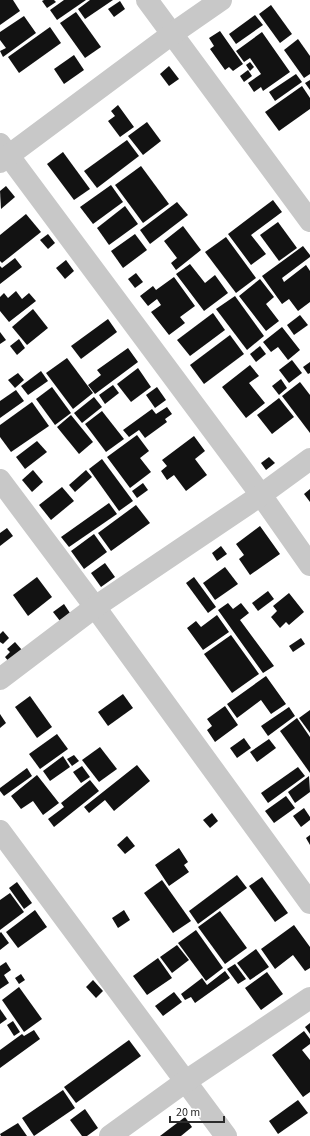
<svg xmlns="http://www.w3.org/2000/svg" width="310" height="1136" font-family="'Source Sans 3',sans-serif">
<rect width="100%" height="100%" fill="#fff"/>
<g fill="#121212">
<path d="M0,0h13l7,11 -20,14z"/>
<path d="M44,0h10l2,2 -9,6 -5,-7z"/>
<path d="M64,0h22l-29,20 -7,-10z"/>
<path d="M90,0h23l-28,19 -7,-10z"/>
<path d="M120,1l5,8 -11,8 -6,-8z"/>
<path d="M271,5l21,29 -12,9 -21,-29z"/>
<path d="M76,12l25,35 -16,11 -25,-35z"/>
<path d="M255,15l8,10 -27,19 -7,-10z"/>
<path d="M24,16l12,17 -33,24 -3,-6 6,-3 -6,-8v-8z"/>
<path d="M50,27l11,16 -42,30 -11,-16z"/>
<path d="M220,31l23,33 -10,7 -4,-4 -4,3 -15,-21 4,-3 -5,-8z"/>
<path d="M262,32l28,40 -27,19 -2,-4 -7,5 -6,-9 13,-9 -11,-16 -6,4 -8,-11z"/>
<path d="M298,39l12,17v18l-6,4 -20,-28z"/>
<path d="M74,55l10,15 -20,14 -10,-15z"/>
<path d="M250,62l4,5 -4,4 -4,-6z"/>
<path d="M169,66l10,13 -10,7 -9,-12z"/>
<path d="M248,70l4,6 -8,6 -4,-6z"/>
<path d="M296,74l6,8 -27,19 -6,-9z"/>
<path d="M310,80v10l-5,-7z"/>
<path d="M302,86l8,12v11l-31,22 -14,-19z"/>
<path d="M118,105l16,22 -14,10 -12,-16 7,-5 -4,-5z"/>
<path d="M147,122l14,19 -18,14 -15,-19z"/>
<path d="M127,140l12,16 -42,32 -13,-17z"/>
<path d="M63,152l27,37 -16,11 -27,-36z"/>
<path d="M141,166l28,38 -26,19 -28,-38z"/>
<path d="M111,185l12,17 -30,22 -13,-17z"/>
<path d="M6,186l9,11 -14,12 -1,-18z"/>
<path d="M273,200l9,12 -31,23 15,19 -15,11 -23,-31z"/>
<path d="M177,202l11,13 -38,29 -10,-14z"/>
<path d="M125,206l13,18 -29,21 -12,-17z"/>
<path d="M26,214l15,18 -39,31 -2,-2v-26z"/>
<path d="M278,222l19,26 -18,13 -19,-26z"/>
<path d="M183,226l18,24 -25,20 -5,-7 6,-5 -13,-17z"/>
<path d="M48,234l7,9 -7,6 -8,-9z"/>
<path d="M135,234l12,16 -24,18 -12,-17z"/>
<path d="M226,237l30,41 -20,15 -31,-41z"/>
<path d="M303,246l7,9v2l-28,21 2,4 22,-17 4,6v31l-12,9 -9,-12 -7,5 -20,-28z"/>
<path d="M15,258l7,9 -22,17v-18l2,2z"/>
<path d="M66,260l8,11 -9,8 -9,-11z"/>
<path d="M190,264l15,19 10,-8 13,18 -24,18 -28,-37z"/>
<path d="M136,273l7,9 -8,6 -7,-9z"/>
<path d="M174,277l21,29 -15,11 5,6 -16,12 -18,-23 10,-7 -4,-6 -9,7 -8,-10 13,-10 3,4z"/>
<path d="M260,279l14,18 -8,7 13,17 -13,10 -27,-35z"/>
<path d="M16,291l6,8 7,-6 7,8 -27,21 -9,-11v-14l4,-4 4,5z"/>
<path d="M235,296l29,40 -17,14 -31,-41z"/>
<path d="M33,309l15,19 -21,17 -15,-18z"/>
<path d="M213,313l12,17 -35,26 -13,-16z"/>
<path d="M300,315l8,10 -14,10 -7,-10z"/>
<path d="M108,319l9,13 -36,27 -10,-13z"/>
<path d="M282,327l18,23 -12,10 -10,-13 -7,5 -8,-10z"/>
<path d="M0,332l6,8 -6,4z"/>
<path d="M230,335l14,19 -40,30 -14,-19z"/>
<path d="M19,339l6,9 -8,7 -7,-9z"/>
<path d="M260,346l6,8 -10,8 -6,-8z"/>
<path d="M128,348l10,14 -43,32 -7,-9 13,-10 -4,-5z"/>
<path d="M67,358l26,35 -20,16 -27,-36z"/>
<path d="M292,360l10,13 -13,10 -10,-13z"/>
<path d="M310,362v11l-2,1 -5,-7z"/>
<path d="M250,365l9,11 -10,7 16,20 -19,15 -24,-31z"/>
<path d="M138,368l13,19 -20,15 -14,-18z"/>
<path d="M41,371l7,10 -20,14 -7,-9z"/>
<path d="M18,373l6,7 -9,8 -7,-8z"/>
<path d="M281,379l6,9 -8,7 -7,-9z"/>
<path d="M300,382l10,13v38l-28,-37z"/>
<path d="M113,385l6,8 -14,11 -6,-9z"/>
<path d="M52,387l19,26 -16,12 -19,-26z"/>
<path d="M157,387l9,13 -11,8 -9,-13z"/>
<path d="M16,390l8,11 -24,17v-17z"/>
<path d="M94,397l8,10 -20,16 -8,-10z"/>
<path d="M279,398l15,19 -22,17 -15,-19z"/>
<path d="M32,402l17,24 -38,26 -11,-15v-12z"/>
<path d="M167,407l5,7 -7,5 2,3 -22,16 -6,-8 -10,7 -6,-7 29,-21 4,5z"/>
<path d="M102,411l22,28 -18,13 -21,-28z"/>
<path d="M71,415l22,27 -14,12 -22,-27z"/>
<path d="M137,435l12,16 -9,7 11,14 -21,16 -23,-31z"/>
<path d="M194,436l11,15 -10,8 12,16 -21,16 -12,-16 -7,5 -6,-9 6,-5 -5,-6z"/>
<path d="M37,441l10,11 -22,17 -9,-12z"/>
<path d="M269,457l6,6 -9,7 -5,-7z"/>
<path d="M102,459l31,42 -14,10 -30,-42z"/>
<path d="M33,470l10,12 -11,10 -10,-12z"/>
<path d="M86,470l6,7 -17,15 -6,-7z"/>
<path d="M143,483l5,7 -11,8 -5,-7z"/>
<path d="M62,487l12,14 -23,19 -12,-15z"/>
<path d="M310,489v13l-6,-8z"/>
<path d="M109,503l8,11 -48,33 -8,-10z"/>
<path d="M136,505l14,18 -39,28 -13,-18z"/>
<path d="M260,526l20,28 -30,21 -11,-16 5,-4 -8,-11z"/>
<path d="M7,528l6,8 -13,10v-13z"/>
<path d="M94,534l13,18 -23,17 -13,-18z"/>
<path d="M221,546l6,8 -10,7 -5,-8z"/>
<path d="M105,563l10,14 -14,10 -10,-14z"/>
<path d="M225,567l13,17 -23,16 -12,-17z"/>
<path d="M37,577l15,20 -24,19 -15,-21z"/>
<path d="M194,577l22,30 -8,6 -22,-30z"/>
<path d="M268,591l6,8 -16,12 -6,-8z"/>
<path d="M289,593l15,19 -15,13 -3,-3 -6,6 -9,-11 6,-6 -4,-5z"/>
<path d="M228,603l5,6 8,-6 8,10 -9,7 34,46 -11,7 -45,-63z"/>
<path d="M64,604l6,9 -10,8 -7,-9z"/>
<path d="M217,615l12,17 -26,18 -16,-22 9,-7 5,6z"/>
<path d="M3,631l6,7 -6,6 -3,-2v-8z"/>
<path d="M231,635l28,39 -27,19 -28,-39z"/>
<path d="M301,638l4,6 -12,8 -4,-6z"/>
<path d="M15,642l7,8 -13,12 -4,-5 5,-5 -3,-3z"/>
<path d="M266,676l20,28 -15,10 -10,-14 -24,18 -10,-14z"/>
<path d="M123,694l10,14 -25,18 -10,-14z"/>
<path d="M30,696l22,31 -15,11 -22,-31z"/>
<path d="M225,706l13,19 -23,17 -8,-12 5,-4 -5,-7z"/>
<path d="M289,707l6,9 -27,20 -7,-10z"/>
<path d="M310,710v23l-11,-15z"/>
<path d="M0,714l6,9 -6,5z"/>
<path d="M297,718l13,19v36l-30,-42z"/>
<path d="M57,734l11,15 -28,20 -11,-15z"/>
<path d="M244,738l7,10 -14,10 -7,-10z"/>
<path d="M269,739l7,9 -19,14 -7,-10z"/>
<path d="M100,747l17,22 -18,13 -17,-22z"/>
<path d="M74,755l5,6 -7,5 -5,-7z"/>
<path d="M63,756l7,11 -20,14 -7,-10z"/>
<path d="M137,765l13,16 -36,30 -9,-11 -16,13 -5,-6z"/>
<path d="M82,766l8,11 -9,6 -8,-11z"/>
<path d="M298,767l7,9 -37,27 -7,-10z"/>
<path d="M27,768l5,8 -28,20 -4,-5v-3z"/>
<path d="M37,775l22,28 -16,12 -10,-14 -12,8 -10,-13z"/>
<path d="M309,776l1,16 -15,11 -7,-11z"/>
<path d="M90,780l9,11 -45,36 -6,-8 16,-12 -3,-4z"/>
<path d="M286,796l9,12 -21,15 -9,-12z"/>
<path d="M304,808l6,9v3l-9,7 -8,-11z"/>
<path d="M212,813l6,8 -8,7 -7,-8z"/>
<path d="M310,835v10l-4,-7z"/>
<path d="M127,836l8,10 -10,8 -8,-9z"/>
<path d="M179,848l9,14 -4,3 5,7 -20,14 -14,-21z"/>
<path d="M237,875l10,13 -49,36 -9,-13z"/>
<path d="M262,877l26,36 -13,9 -26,-36z"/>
<path d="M162,880l29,41 -18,12 -29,-40z"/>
<path d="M17,882l15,21 -8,6 -15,-21z"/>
<path d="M10,893l14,19 -24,18v-30z"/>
<path d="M35,910l12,17 -29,21 -12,-16z"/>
<path d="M124,910l6,10 -12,8 -6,-10z"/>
<path d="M220,911l27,37 -22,16 -27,-37z"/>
<path d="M294,925l16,22v21l-5,3 -12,-16 -18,14 -14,-20z"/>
<path d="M196,930l27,38 -17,13 -28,-38z"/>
<path d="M1,932l8,11 -9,7v-17z"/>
<path d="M177,945l12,15 -17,13 -12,-16z"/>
<path d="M256,949l13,18 -19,13 -13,-17z"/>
<path d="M158,958l14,20 -25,17 -14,-19z"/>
<path d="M6,962l5,8 -7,5 5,8 -9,6v-23z"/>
<path d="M235,964l11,15 -8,5 -11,-15z"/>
<path d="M225,971l5,7 -35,25 -4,-6 -6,3 -4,-6 21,-16 5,7z"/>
<path d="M267,972l16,22 -22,16 -16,-22z"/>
<path d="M21,974l4,6 -6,4 -4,-6z"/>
<path d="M93,980l10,11 -7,7 -10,-11z"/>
<path d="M19,987l23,32 -18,13 -22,-32z"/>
<path d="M174,992l8,10 -19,14 -8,-10z"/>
<path d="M0,1009l7,10 -7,5z"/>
<path d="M13,1021l7,11 -6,4 -7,-11z"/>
<path d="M310,1023v11l-5,-7z"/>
<path d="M34,1030l6,9 -40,29v-18l22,-16 2,2z"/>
<path d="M304,1031l6,8v5l-8,6 8,10v32l-7,5 -31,-42z"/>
<path d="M129,1040l12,16 -65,47 -12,-16z"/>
<path d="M63,1090l12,18 -41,28 -12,-18z"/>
<path d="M298,1100l10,13 -30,21 -9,-13z"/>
<path d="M85,1109l13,19 -11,8h-5l-12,-16z"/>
<path d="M185,1117l7,10 -11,9h-21z"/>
<path d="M18,1123l9,13h-26l-1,-2z"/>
</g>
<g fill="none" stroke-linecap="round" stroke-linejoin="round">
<g stroke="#c8c8c8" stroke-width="22">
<path d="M147,0l163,221"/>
<path d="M0,144l261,351 49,70"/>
<path d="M0,162l172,-128 49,-34"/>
<path d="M0,480l95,127 215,296"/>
<path d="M0,679l95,-72 166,-112 49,-36"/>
<path d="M0,831l226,305"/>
<path d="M110,1136l76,-55 124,-83"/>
</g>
</g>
<path d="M170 1116v6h54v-6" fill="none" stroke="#2b2b2b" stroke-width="2"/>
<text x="176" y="1116" font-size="12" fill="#2b2b2b" stroke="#ffffff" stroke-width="3" paint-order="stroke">20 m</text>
</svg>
